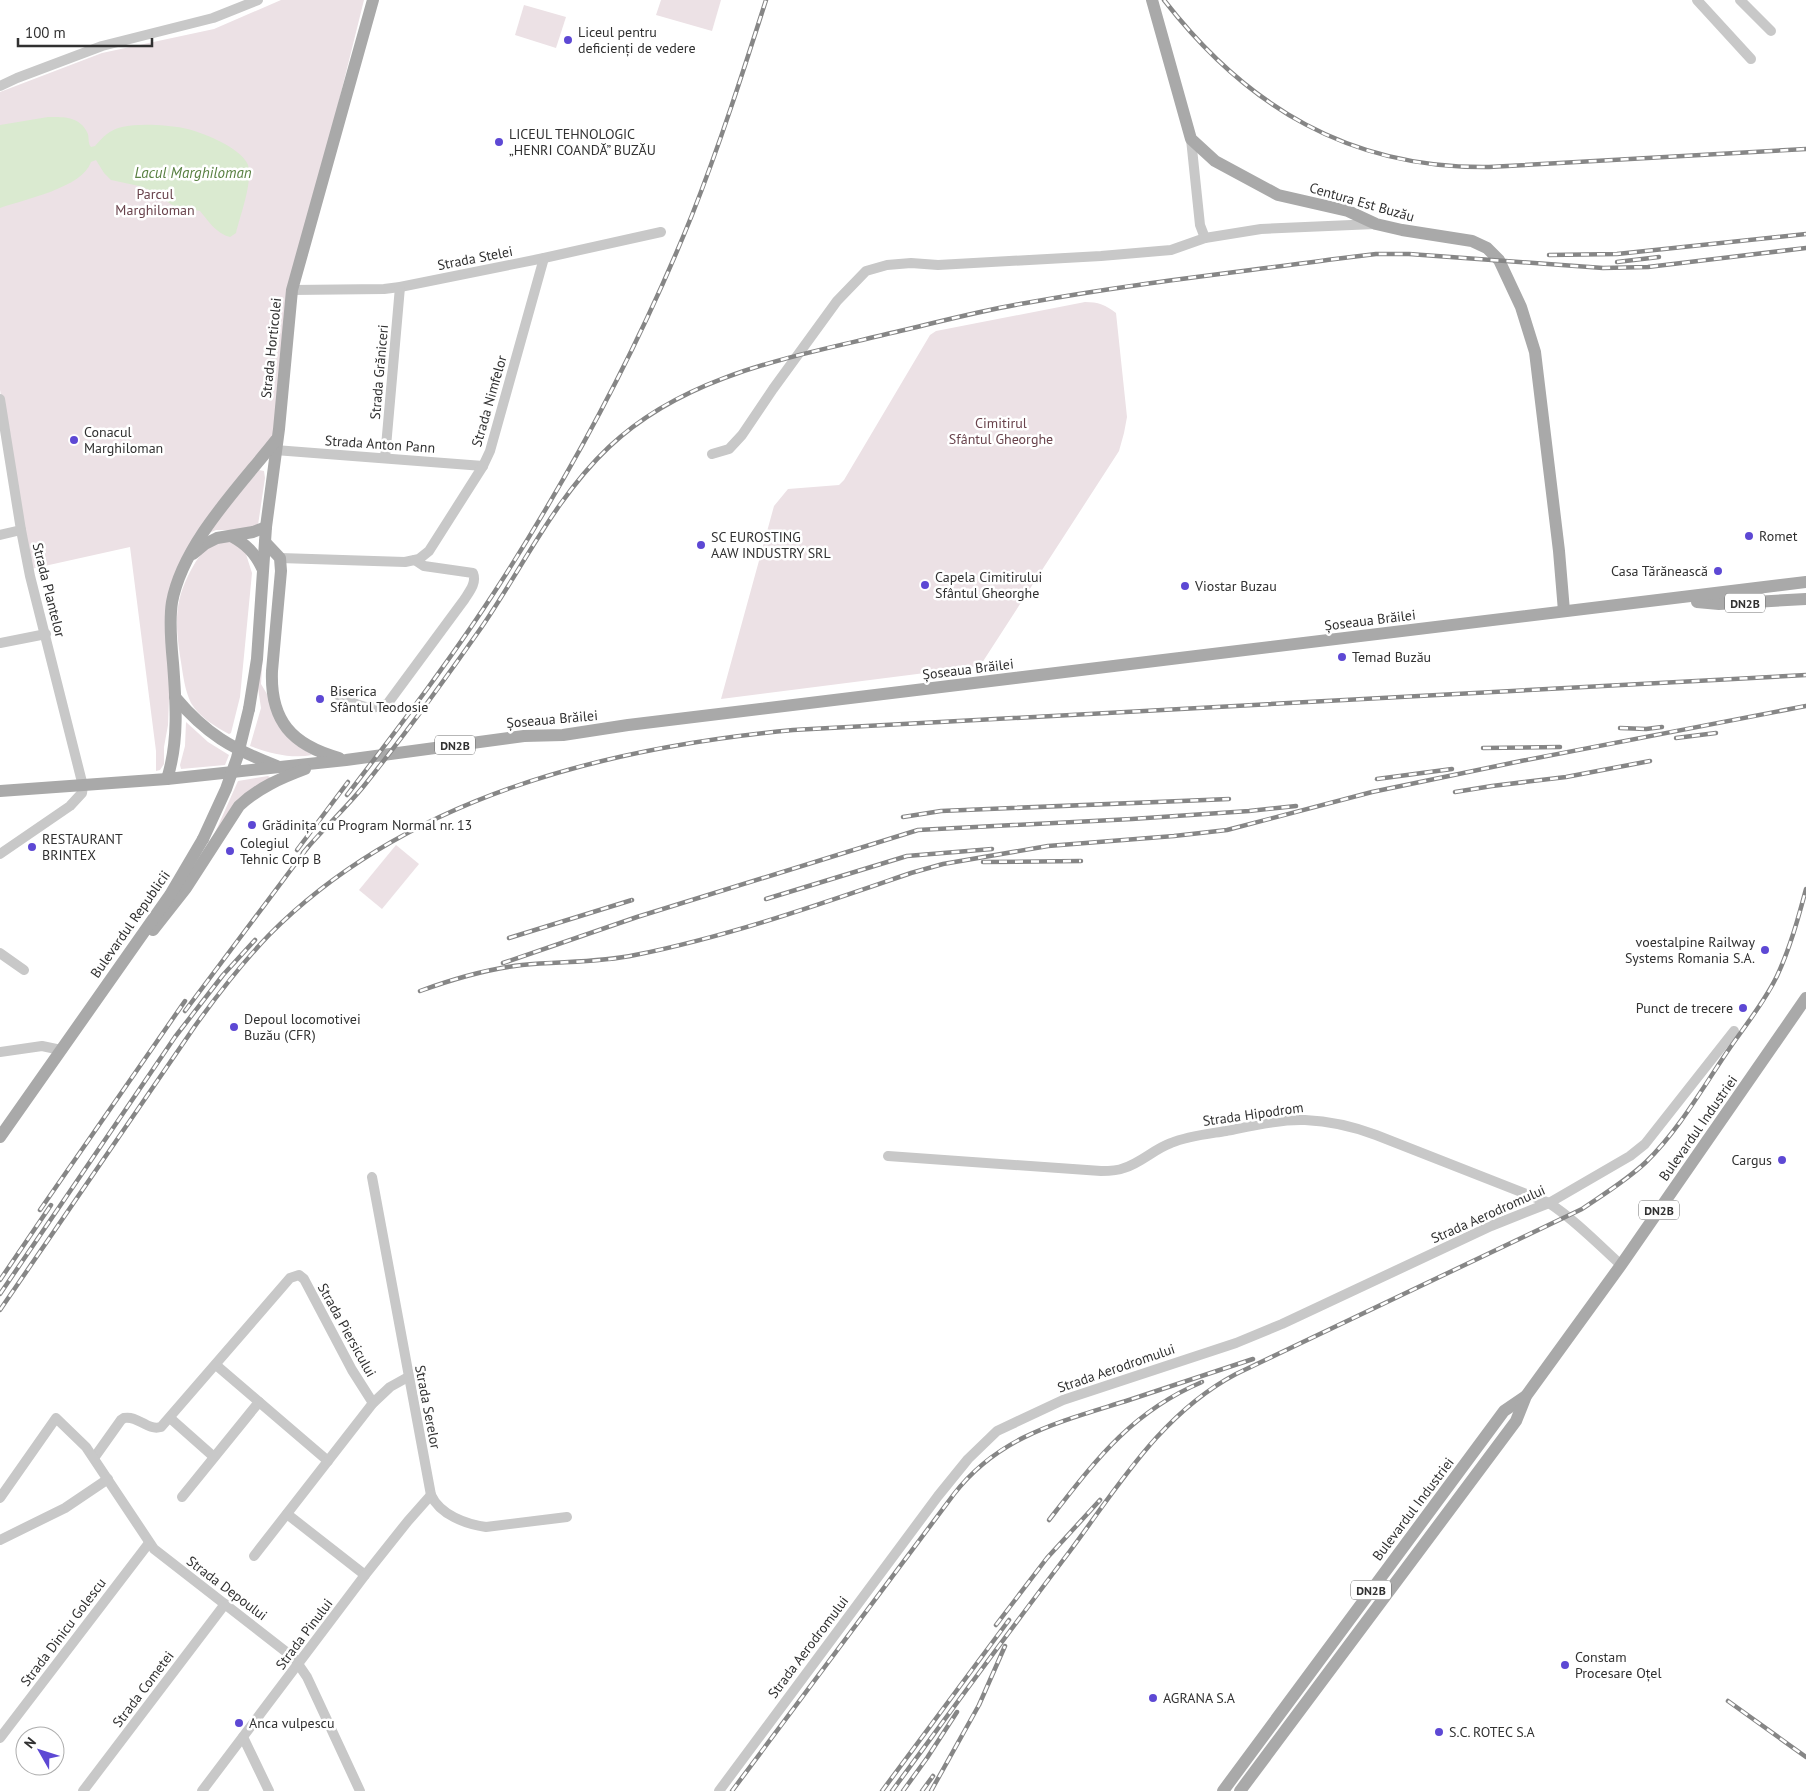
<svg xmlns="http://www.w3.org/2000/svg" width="1806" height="1791" font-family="'PT Sans',sans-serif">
<rect width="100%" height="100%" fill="#fff"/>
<g fill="#ece1e5">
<path d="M281,0h83l-72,290 -13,139 -100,150 -8,68 -3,78 -4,22v17l-4,6 -4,1v-20l-26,-204 -99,22 -31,-179v-298l102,-39 112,-24z"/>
<path d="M661,0h60l-9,31 -56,-16z"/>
<path d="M524,5l42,12 -10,31 -41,-13z"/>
<path d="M1085,302c13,0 21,3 31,11l11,104 -3,16 -5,18 -139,215 -259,33 53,-193 14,-17 51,-4 5,-5 86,-145 6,-4z"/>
<path d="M259,470l5,1 1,7 -7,47 -21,5h-21l-7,3 1,-5z"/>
<path d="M231,541l14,10 7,22 -12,124 -9,36 -2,1c-13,-7 -30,-17 -38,-31 -6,-12 -8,-28 -10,-41 -6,-40 -8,-62 14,-99 4,-6 10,-16 17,-19 6,-2 13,-2 19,-3z"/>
<path d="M263,653l-2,31 37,62 14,9c-21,4 -43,-2 -62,-9l11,-38 -4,-27z"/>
<path d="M186,722l22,20 21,13 -4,10 -44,4 -1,-4 5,-19z"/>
<path d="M268,776l3,2 -7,5 -58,70 32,-72z"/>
<path d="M396,845l23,19 -37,45 -23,-19z"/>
</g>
<path fill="#daead0" d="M48,117c15,0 31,-1 39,15 3,5 0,10 4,15l4,-1c8,-9 14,-16 27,-19 17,-4 45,-2 61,1 17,3 59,20 65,37 5,17 -8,51 -12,68l-6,4c-13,-3 -22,-16 -30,-26l-25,-4 -23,-16 -13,-5 -28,-6 -7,-7 -8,-13 -5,2c-9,26 -66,37 -91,46v-83z"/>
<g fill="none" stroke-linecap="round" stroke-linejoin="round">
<g stroke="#c8c8c8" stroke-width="10">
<path d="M1697,0l54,59"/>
<path d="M1740,0l31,31"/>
<path d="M0,86l17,-8 85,-32 111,-28 45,-18"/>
<path d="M1191,139l9,86 5,13"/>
<path d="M292,290l92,-1 16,-2 144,-29 117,-26"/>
<path d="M275,450l208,16"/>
<path d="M712,454l17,-5 13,-14 31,-46 64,-88 29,-30 21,-6 24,-2 27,2 163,-9 70,-6 34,-12 56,-9 114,-5"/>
<path d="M385,458l15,-171"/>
<path d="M0,535l21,-5"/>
<path d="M280,558l125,4 14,-3 10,-8 54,-85 7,-15 54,-193"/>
<path d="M0,643l46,-9"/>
<path d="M339,696c16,8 32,17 49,7l76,-103c5,-8 13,-17 9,-27l-49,-7 -9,-6"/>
<path d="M0,854l70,-48 12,-13 1,-7 -53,-210 -9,-46 -21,-131"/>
<path d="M0,953l24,17"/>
<path d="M0,1052l42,-6 19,4"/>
<path d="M888,1156l213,15c8,0 16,0 23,-3 17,-5 30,-19 47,-25 17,-7 37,-9 55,-12 25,-5 55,-12 79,-11 25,1 47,6 71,15l173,68c26,17 49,41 72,62"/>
<path d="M372,1177l59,318c9,20 35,29 55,32l81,-10"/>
<path d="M216,1365l112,96"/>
<path d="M170,1418l44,39"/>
<path d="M94,1458l27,-38 3,-2c14,-3 23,13 37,9l129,-149 9,-3 5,4 48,91 21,33"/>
<path d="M182,1497l77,-95"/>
<path d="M0,1498l56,-80 30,29 68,102 140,109 13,19 53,114"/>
<path d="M287,1514l78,61"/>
<path d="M0,1540l65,-32 43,-29"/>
<path d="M254,1556l119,-153 17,-16 18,-10"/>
<path d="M243,1737l26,54"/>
<path d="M0,1738l149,-195"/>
<path d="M83,1791l142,-187"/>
<path d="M202,1791l163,-216 43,-54 23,-26"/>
<path d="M719,1791l219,-295 30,-37 29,-28 66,-31 173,-57 46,-19 209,-98 58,-23 81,-47 15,-12 89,-113"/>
</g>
<g stroke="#a9a9a9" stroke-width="12">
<path d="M1152,0l39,139 24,22 63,34 70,16 28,13 26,6 70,11 15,7 12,12 22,47 14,45 24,199 5,60"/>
<path d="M231,536c15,8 24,17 31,32"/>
<path d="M265,542l15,16 1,13 -9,100c-2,50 20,74 67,87"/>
<path d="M193,554l12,-10 12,-6 36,-6 13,-5"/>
<path d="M1697,602l22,2 87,-5"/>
<path d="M175,697c31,37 57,52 102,69"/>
<path d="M249,709l8,-50 9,-132 13,-98 13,-139 81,-290"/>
<path d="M167,779c12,-38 9,-77 6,-116 -2,-20 -4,-42 -1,-61 11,-59 68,-116 104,-162"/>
<path d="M0,791l167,-12 179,-19 178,-24 39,-1 65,-10 1178,-143"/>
<path d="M153,930l33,-42 53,-82c19,-18 42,-28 66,-37"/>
<path d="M0,1137l170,-242 33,-56"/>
<path d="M1223,1791l281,-380 22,-15"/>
<path d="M1240,1791l276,-370 10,-25 95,-131 185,-267"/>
</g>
<g stroke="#868686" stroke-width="4.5">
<g id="rail">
<path d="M1164,0c83,107 186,169 325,167l317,-18"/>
<path d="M1549,255l68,-1 189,-20"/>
<path d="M1617,262l42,-5"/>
<path d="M1620,728l26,1 16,-2"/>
<path d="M1676,738l40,-5"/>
<path d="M1483,748l77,-1"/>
<path d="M1377,779l75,-10"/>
<path d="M1455,792l37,-6 74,-9 84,-16"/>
<path d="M347,795c52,-68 105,-137 152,-210 75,-117 141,-241 193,-370 28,-71 51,-143 74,-215"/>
<path d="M903,817l38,-6 288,-12"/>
<path d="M297,850l51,-68"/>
<path d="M303,853c19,-23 41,-43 60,-66 41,-51 80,-105 118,-159 42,-61 74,-130 128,-181 75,-71 178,-89 274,-112 48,-11 95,-24 143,-32 103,-19 206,-30 309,-44l41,-5h33l194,14 45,-1 158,-19"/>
<path d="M983,862l98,-1"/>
<path d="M766,899l141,-43 85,-7"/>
<path d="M509,938l123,-38"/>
<path d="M503,963l134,-46 281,-87 214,-11 117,-8 47,-5"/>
<path d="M420,991c33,-12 67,-22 102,-26 38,-4 76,-2 113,-10 95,-19 185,-51 276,-82l32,-9 105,-18 126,-10 53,-6 145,-38 149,-31 285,-55"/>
<path d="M185,1011l123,-164"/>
<path d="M40,1210l145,-209"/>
<path d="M0,1280l51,-75"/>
<path d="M0,1294l175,-257 48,-62 32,-35"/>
<path d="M0,1310l195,-284c23,-32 47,-63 74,-91 137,-138 336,-187 524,-205l1013,-55"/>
<path d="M1049,1520c46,-59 82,-108 153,-138"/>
<path d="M996,1625l51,-67 53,-58"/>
<path d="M1728,1701l78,56"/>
<path d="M732,1791l222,-297c45,-58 105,-72 172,-93 42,-14 85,-28 127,-42"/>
<path d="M882,1791l127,-171"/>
<path d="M892,1791c59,-80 118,-161 178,-240 49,-66 92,-138 166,-177l346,-165c22,-15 45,-29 64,-47 32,-31 56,-73 81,-110 17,-25 37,-49 50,-76 13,-28 21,-57 29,-87"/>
<path d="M903,1791l24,-33 30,-46"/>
<path d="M922,1791l11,-15"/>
<path d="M931,1791l48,-86 26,-59"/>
</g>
</g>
<use href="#rail" stroke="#fff" stroke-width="2.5" stroke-dasharray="8" stroke-linecap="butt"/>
<path stroke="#a9a9a9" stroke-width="12" d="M203,839l23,-50 11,-31 12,-49"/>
</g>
<g fill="#5d48d4" stroke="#fff" stroke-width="2">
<circle cx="568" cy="40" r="5"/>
<circle cx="499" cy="142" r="5"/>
<circle cx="74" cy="440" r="5"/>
<circle cx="1749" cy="536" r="5"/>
<circle cx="701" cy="545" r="5"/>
<circle cx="1718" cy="571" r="5"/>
<circle cx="925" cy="585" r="5"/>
<circle cx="1185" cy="586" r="5"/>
<circle cx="1342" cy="657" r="5"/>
<circle cx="320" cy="699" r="5"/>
<circle cx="252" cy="825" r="5"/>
<circle cx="32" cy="847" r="5"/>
<circle cx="230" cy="851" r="5"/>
<circle cx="1765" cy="950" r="5"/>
<circle cx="1743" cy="1008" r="5"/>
<circle cx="234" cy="1027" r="5"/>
<circle cx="1782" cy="1160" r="5"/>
<circle cx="1565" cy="1665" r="5"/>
<circle cx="1153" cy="1698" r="5"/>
<circle cx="239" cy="1723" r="5"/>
<circle cx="1439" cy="1732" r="5"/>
</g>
<g text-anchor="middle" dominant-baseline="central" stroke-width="5" stroke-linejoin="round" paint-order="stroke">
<g fill="#fff" stroke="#6f6f6f" stroke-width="1">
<rect x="1725" y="593.5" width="40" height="19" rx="4"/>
<rect x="435" y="735.5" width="40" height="19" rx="4"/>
<rect x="1639" y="1200.5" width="40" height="19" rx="4"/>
<rect x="1351" y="1580.5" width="40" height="19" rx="4"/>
</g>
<g font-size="12" font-weight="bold" fill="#313131">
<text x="1745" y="603">DN2B</text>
<text x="455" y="745">DN2B</text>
<text x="1659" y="1210">DN2B</text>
<text x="1371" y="1590">DN2B</text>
</g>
<g font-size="14" fill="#313131" stroke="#fff" text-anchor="start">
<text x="578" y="32">Liceul pentru<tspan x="578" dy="16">deficienți de vedere</tspan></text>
<text x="509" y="134">LICEUL TEHNOLOGIC<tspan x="509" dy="16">„HENRI COANDĂ” BUZĂU</tspan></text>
<text x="84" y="432">Conacul<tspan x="84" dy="16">Marghiloman</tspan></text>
<text x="1759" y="536">Romet</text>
<text x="711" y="537">SC EUROSTING<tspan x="711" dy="16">AAW INDUSTRY SRL</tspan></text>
<text x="1708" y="571" text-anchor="end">Casa Tărănească</text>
<text x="935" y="577">Capela Cimitirului<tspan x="935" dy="16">Sfântul Gheorghe</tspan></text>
<text x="1195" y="586">Viostar Buzau</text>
<text x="1352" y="657">Temad Buzău</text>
<text x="330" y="691">Biserica<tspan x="330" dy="16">Sfântul Teodosie</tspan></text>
<text x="262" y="825">Grădinița cu Program Normal nr. 13</text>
<text x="42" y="839">RESTAURANT<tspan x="42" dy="16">BRINTEX</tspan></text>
<text x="240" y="843">Colegiul<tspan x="240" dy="16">Tehnic Corp B</tspan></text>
<text x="1755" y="942" text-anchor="end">voestalpine Railway<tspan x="1755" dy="16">Systems Romania S.A.</tspan></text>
<text x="1733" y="1008" text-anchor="end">Punct de trecere</text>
<text x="244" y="1019">Depoul locomotivei<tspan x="244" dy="16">Buzău (CFR)</tspan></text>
<text x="1772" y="1160" text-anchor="end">Cargus</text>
<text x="1575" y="1657">Constam<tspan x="1575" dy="16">Procesare Oțel</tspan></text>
<text x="1163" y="1698">AGRANA S.A</text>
<text x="249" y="1723">Anca vulpescu</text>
<text x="1449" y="1732">S.C. ROTEC S.A</text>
</g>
<g font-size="14" fill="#69434c" stroke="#fff">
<text x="155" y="194">Parcul<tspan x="155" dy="16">Marghiloman</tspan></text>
<text x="1001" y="423">Cimitirul<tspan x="1001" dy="16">Sfântul Gheorghe</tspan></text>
</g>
<g font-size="14" fill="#313131" stroke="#fff">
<text transform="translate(1362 202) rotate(16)">Centura Est Buzău</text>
<text transform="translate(475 258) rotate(-11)">Strada Stelei</text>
<text transform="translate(271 348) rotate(-84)">Strada Horticolei</text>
<text transform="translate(379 372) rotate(-85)">Strada Grăniceri</text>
<text transform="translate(489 401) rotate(-74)">Strada Nimfelor</text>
<text transform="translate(380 444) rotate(4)">Strada Anton Pann</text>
<text transform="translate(49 590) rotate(76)">Strada Plantelor</text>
<text transform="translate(1370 620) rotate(-7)">Șoseaua Brăilei</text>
<text transform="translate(968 669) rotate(-7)">Șoseaua Brăilei</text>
<text transform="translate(552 719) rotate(-5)">Șoseaua Brăilei</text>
<text transform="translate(130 924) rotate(-55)">Bulevardul Republicii</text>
<text transform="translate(1253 1114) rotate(-8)">Strada Hipodrom</text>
<text transform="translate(1698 1128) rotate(-55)">Bulevardul Industriei</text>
<text transform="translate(1488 1214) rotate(-24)">Strada Aerodromului</text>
<text transform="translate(347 1330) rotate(61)">Strada Piersicului</text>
<text transform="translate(1116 1368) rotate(-19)">Strada Aerodromului</text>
<text transform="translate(428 1407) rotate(79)">Strada Serelor</text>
<text transform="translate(1413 1509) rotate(-53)">Bulevardul Industriei</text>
<text transform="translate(227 1588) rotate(37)">Strada Depoului</text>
<text transform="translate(63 1632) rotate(-53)">Strada Dinicu Golescu</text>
<text transform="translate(304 1634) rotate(-53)">Strada Pinului</text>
<text transform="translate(808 1647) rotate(-53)">Strada Aerodromului</text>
<text transform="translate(143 1689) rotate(-53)">Strada Cometei</text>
</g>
<g font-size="15" font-style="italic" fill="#598042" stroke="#fff">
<text x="193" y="172">Lacul Marghiloman</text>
</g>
</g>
<g transform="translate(40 1751) rotate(309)"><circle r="24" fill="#ffffff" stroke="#adadad"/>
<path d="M0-4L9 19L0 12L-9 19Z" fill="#5d48d4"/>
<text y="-8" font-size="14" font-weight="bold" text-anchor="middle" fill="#313131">N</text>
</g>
<path d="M18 38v8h134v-8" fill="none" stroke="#313131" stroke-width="2.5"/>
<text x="25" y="38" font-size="15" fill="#313131" stroke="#ffffff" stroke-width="4" paint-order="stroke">100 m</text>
</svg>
